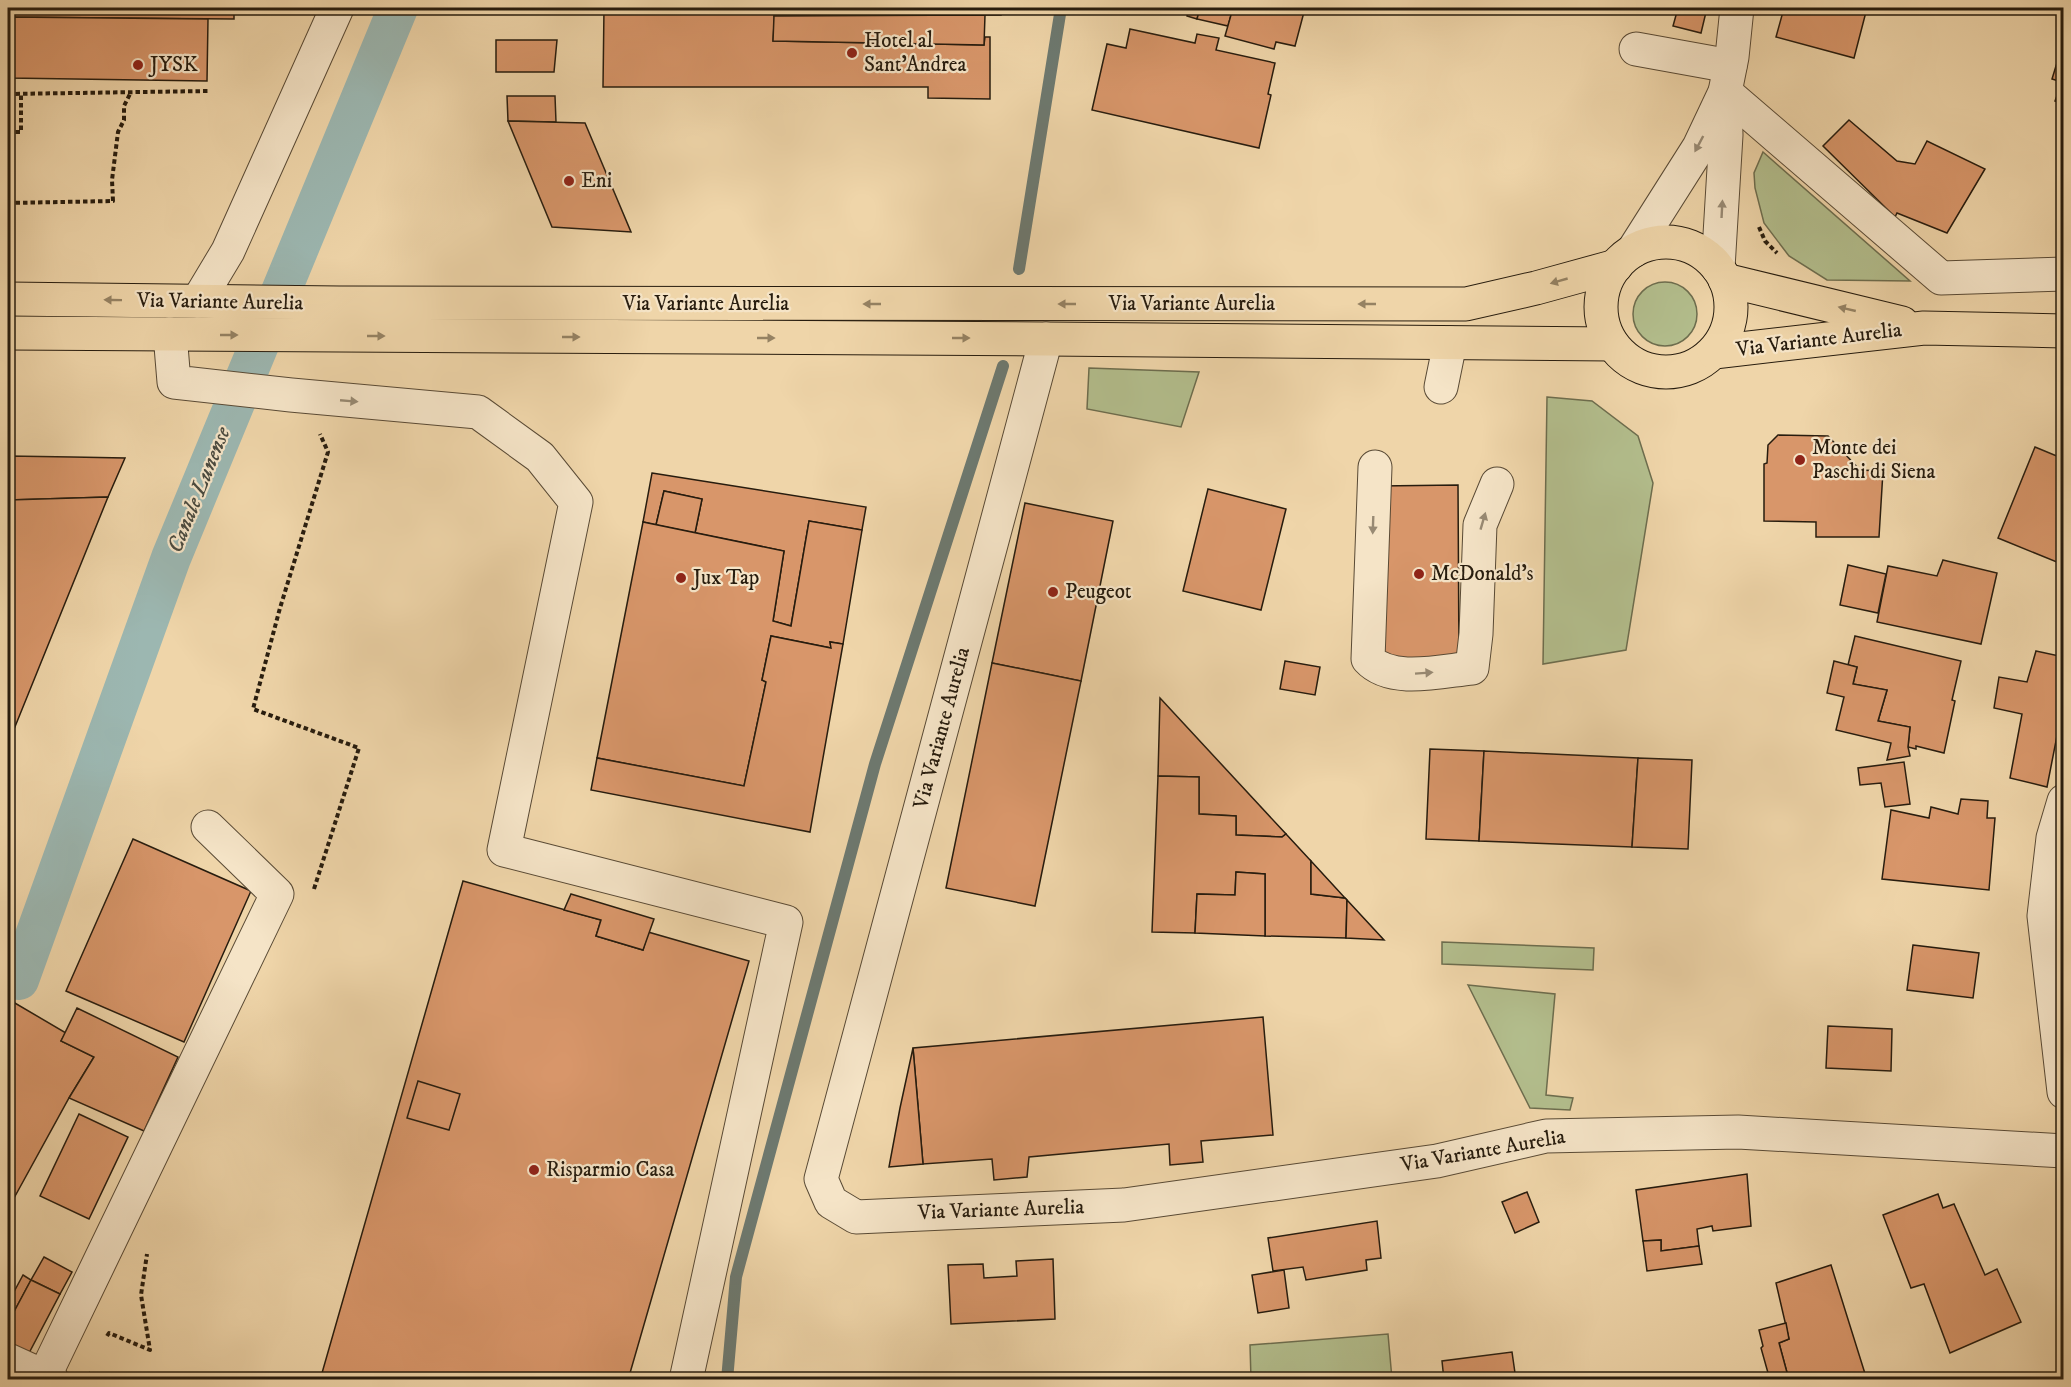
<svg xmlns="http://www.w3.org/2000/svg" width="2071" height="1387" font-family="'IM FELL DW Pica',serif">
<rect width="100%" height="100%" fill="#efd5a9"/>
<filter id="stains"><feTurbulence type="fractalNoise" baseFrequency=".00333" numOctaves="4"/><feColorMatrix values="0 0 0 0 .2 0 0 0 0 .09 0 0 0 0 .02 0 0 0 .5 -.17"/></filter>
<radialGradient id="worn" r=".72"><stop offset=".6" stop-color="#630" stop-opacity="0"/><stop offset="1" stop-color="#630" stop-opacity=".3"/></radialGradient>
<g fill="#b3be8d" stroke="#6d6d4e" stroke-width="1.5">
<path d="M1763,152l147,129 -83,-1 -38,-24 -25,-33 -9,-35 -1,-15z"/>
<circle cx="1665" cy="314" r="32"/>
<path d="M1089,368l110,4 -18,55 -94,-18z"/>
<path d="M1547,397l45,4 46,35 15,47 -27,167 -83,14z"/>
<path d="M1442,942l152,6 -1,22 -151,-6z"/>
<path d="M1468,985l87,9 -9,101 27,3 -3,12 -40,-2z"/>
<path d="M1388,1334l4,45h-141l-1,-34z"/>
</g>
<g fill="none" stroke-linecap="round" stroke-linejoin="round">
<g stroke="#6d7970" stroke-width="12">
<path d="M1019,269l42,-261"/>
<path d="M727,1380l9,-103 139,-513 128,-398"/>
</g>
<path stroke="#9cb7b1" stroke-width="40" d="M19,980l152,-422 227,-550"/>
</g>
<g fill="#d8966a" stroke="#271c0e" stroke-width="1.5">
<path d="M8,8h226v11l-226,-2z"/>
<path d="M604,8h171l-2,33 211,4 1,-8h5v62l-62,-1v-11h-325z"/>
<path d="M775,8h210v7l-211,1z"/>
<rect x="985" y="8" width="16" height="7"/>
<path d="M1189,8h11l-3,11 -10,-3z"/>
<path d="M1200,8h33l-5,18 -31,-7z"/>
<path d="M1233,8h55l16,4 -9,34 -19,-4 -2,7 -49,-13z"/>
<path d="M1678,8h29l-6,25 -28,-7z"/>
<path d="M1784,8h83l-13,50 -78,-21z"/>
<path d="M985,15l-1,30 -211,-4 1,-25z"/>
<path d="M8,17l200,2 -1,62 -199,-3z"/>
<path d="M1130,29l65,14 2,-9 22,4 -3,12 59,13 -7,31 3,1 -12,53 -167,-38 15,-66 19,4z"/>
<path d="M496,40h61l-3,32h-58z"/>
<path d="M2064,40v64l-9,-3 7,-19 -10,-3z"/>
<path d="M507,96h48l1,26 -48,-1z"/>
<path d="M1849,120l48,41 18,3 12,-23 58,28 -38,64 -50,-20 -2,4 -72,-71z"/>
<path d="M508,121l77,2 46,109 -79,-5z"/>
<path d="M1778,435l50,1 32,34 23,1 -4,66h-63v-15l-52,-1v-57l3,-1 1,-18z"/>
<path d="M2035,447l29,12v106l-66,-27z"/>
<path d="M8,456l64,1 53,1 -17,39 -100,3z"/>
<path d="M652,473l214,34 -4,23 -53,-9 -18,105 -18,-5 11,-70 -89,-18 7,-34 -38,-8 -8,34 -13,-3z"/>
<path d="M1458,485l1,177h-79l-1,-176z"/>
<path d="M1208,489l78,20 -25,101 -78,-19z"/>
<path d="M664,491l38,8 -7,34 -39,-8z"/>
<path d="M108,497l-100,247v-244z"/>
<path d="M1025,503l88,18 -32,160 -89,-18z"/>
<path d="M809,521l53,9 -19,114 -13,-2 1,6 -60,-12 -9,44 4,2 -22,104 -147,-28 46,-236 141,29 -11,70 18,5z"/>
<path d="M1943,560l54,13 -16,71 -104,-22 11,-56 49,10z"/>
<path d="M1848,565l38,9 -8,39 -38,-8z"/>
<path d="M771,636l60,12 -1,-6 13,2 -33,188 -219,-42 6,-32 147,28 22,-104 -4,-2z"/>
<path d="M1855,636l106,25 -9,39 3,1 -11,52 -28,-7v3l-8,-2 2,-20 -32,-6 9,-31 -34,-6 4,-17 -9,-2z"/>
<path d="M2036,651l28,6v43l-17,87 -37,-9 12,-64 -28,-6 5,-31 28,5z"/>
<path d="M1285,661l35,6 -5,28 -35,-6z"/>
<path d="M1834,661l23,6 -4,17 34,6 -9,31 32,6 -2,20 2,9 -23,4 4,-17 -55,-13 8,-33 -17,-4z"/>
<path d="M992,663l89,18 -46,225 -89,-18z"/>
<path d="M1160,698l126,136 -4,3 -46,-2v-19l-37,-2v-37l-41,-1z"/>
<path d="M1430,749l54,2 -5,90 -53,-2z"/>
<path d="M1484,751l154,7 -6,89 -153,-6z"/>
<path d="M1638,758l54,2 -4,89 -56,-2z"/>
<path d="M1904,762l6,42 -25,3 -4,-24 -21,2 -2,-17z"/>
<path d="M1158,776l41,1v37l37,2v19l46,2 4,-3 25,27v33l34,4 2,2 -1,38 -81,-2v-62l-29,-2 -1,23 -38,-1 -2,39 -43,-1z"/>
<path d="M1961,799l27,2 -1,17h8l-6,72 -107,-11 9,-69 38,8 2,-11 27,7z"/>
<path d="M133,839l118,52 -67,151 -118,-51z"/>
<path d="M1311,861l34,37 -34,-4z"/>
<path d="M1236,872l29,2v62l-70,-3 2,-39 38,1z"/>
<path d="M463,881l138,39 -5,16 47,14 5,-18 101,29 -121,419h-308z"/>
<path d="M571,894l83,25 -11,31 -47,-14 5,-16 -37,-10z"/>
<path d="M1347,900l37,40 -38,-2z"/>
<path d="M1913,945l66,8 -6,45 -66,-8z"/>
<path d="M8,999l58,34 -5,8 33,16 -25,41 -61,111z"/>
<path d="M77,1008l101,49 -34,74 -75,-33 25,-41 -33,-16z"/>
<path d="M1263,1017l10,118 -72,6 2,21 -33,3 -1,-21 -140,13 -2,20 -33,3 -2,-21 -69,5 -10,-116z"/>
<path d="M1828,1026l64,3 -1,42 -65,-3z"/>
<path d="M913,1048l10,116 -34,3 11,-59z"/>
<path d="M418,1081l42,13 -11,36 -42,-12z"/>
<path d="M79,1114l49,23 -39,82 -49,-23z"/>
<path d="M1747,1174l4,52 -38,5 -1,-5 -15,3 2,17 -38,5v-11l-18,1 -7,-51z"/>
<path d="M1527,1192l12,30 -24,11 -13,-31z"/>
<path d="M1938,1194l5,14 11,-4 31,71 12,-6 24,53 -71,31 -26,-69 -13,4 -28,-73z"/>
<path d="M1377,1221l4,37 -15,2 1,10 -61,10 -3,-13 -30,4 -5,-33z"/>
<path d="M1661,1240v11l38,-5 3,18 -55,7 -4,-30z"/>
<path d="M44,1257l28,15 -12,22 -29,-14z"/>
<path d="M1053,1259l2,60 -104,5 -3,-59 35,-1 1,14 33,-2 -1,-15z"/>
<path d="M1831,1265l36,115h-78l-10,-37 10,-4 -13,-56z"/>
<path d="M1284,1270l5,38 -31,5 -6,-38z"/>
<path d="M23,1275l8,5 -23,43v-20z"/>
<path d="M31,1280l29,14 -31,59 -21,-10v-20z"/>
<path d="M1786,1323l3,16 -10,4 10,37h-19l-9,-32 2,-2 -4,-16z"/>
<path d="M1512,1352l4,28h-72l-2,-19z"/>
</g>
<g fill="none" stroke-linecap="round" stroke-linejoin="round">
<g stroke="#594a35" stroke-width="35">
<g id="minor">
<path d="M1636,49l94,17"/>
<path d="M1725,92l216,186 123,-4"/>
<path d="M1633,251l66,-104 26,-55 7,-35 5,-49"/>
<path d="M1718,268l8,-133 -1,-36"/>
<path d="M198,301l30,-50 109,-243"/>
<path d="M170,334l4,48 117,13 187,17 62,45 36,45 -72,348 282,72 -100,458"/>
<path d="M1046,339l-225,840 10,23 25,15 268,-12 313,-44 109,-25 192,-4 326,19"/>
<path d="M1441,387l9,-44"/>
<path d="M1375,467l-7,192c23,25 73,12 104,9l4,-34 4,-109 17,-41"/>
<path d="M2064,801l-11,37 -9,78 20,176"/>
<path d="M8,1360l44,20"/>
<path d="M45,1375l232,-481 -69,-67"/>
</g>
</g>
<g stroke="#271c0e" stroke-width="35">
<g id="major">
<circle cx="1666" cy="307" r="65"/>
<path d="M1725,280l177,43"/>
<path d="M8,299l331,4 1127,1 70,-16 80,-22"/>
<path d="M8,333l1038,6 566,5"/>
<path d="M1714,352l210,-24 140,3"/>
</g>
</g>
<g stroke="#271c0e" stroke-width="4" stroke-dasharray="4.5 3" stroke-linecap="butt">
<path d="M8,94l201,-3"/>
<path d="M8,132h13v-38"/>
<path d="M9,132l1,130"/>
<path d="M8,203l105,-2 -1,-21 6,-48 6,-12v-14l7,-14"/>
<path d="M1759,227l6,14 12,12"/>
<path d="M314,889l45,-141 -106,-39 27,-101 48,-156 -8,-18"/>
<path d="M107,1336l2,-3 41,17 -9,-55 6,-41"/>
<path d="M88,1373l8,7"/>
</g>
<use href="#minor" stroke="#f5e4c7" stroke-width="33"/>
<use href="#major" stroke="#efd5a9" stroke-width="33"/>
</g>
<defs><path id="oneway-solid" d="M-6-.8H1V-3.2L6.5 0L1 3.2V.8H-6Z" transform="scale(1.5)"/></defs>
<g fill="#988a74">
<use href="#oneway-solid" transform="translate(1699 144) rotate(118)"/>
<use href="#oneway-solid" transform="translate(1722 209) rotate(-87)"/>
<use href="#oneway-solid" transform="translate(349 401) rotate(5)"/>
<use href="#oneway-solid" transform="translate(1483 521) rotate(-74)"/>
<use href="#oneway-solid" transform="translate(1373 525) rotate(92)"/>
<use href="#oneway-solid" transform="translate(1424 673) rotate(-4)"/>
</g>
<g fill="#958263">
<use href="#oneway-solid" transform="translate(1559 281) rotate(164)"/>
<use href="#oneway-solid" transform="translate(113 300) rotate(-179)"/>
<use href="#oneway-solid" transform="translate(872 304) rotate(-180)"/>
<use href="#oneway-solid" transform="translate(1067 304) rotate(-180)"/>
<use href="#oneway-solid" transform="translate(1367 304) rotate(-180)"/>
<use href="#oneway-solid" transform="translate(1847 309) rotate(-167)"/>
<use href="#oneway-solid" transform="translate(229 335)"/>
<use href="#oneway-solid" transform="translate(376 336)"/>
<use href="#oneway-solid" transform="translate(571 337)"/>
<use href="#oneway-solid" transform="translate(766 338)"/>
<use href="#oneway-solid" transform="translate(961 338)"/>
</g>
<g fill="#8f2418" stroke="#f5e4c7" stroke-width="2">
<circle cx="852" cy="53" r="6"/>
<circle cx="138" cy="65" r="6"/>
<circle cx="569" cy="181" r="6"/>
<circle cx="1800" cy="460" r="6"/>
<circle cx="1419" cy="574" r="6"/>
<circle cx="681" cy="578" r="6"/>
<circle cx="1053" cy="592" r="6"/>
<circle cx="534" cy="1170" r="6"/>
</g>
<g text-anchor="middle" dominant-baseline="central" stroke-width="4.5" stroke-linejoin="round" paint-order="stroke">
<g font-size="21" fill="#271c0e" stroke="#f5e4c7" text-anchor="start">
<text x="864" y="41">Hotel al<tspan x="864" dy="24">Sant'Andrea</tspan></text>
<text x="150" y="65">JYSK</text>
<text x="581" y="181">Eni</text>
<text x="1812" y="448">Monte dei<tspan x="1812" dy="24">Paschi di Siena</tspan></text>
<text x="1431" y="574">McDonald's</text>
<text x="693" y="578">Jux Tap</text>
<text x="1065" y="592">Peugeot</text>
<text x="546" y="1170">Risparmio Casa</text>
</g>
<g font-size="21" fill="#271c0e" stroke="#f5e4c7">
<text transform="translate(220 302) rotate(1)">Via Variante Aurelia</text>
<text x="706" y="304">Via Variante Aurelia</text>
<text x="1192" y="304">Via Variante Aurelia</text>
<text transform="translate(1819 340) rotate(-7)">Via Variante Aurelia</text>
<text transform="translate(942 728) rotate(-75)">Via Variante Aurelia</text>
<text transform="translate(1483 1151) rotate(-10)">Via Variante Aurelia</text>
<text transform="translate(1001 1210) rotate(-2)">Via Variante Aurelia</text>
</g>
<g font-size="22" font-style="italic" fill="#4a4a3f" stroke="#f5e4c7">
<text transform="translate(199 490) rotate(-68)">Canale Lunense</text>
</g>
</g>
<rect width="2071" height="1387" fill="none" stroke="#efd5a9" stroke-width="30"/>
<rect x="9" y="9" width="2053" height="1369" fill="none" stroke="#271c0e" stroke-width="3"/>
<rect x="15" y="15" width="2041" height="1357" fill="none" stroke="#271c0e" stroke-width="1.5"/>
<rect width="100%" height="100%" filter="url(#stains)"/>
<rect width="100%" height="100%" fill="url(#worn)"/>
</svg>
